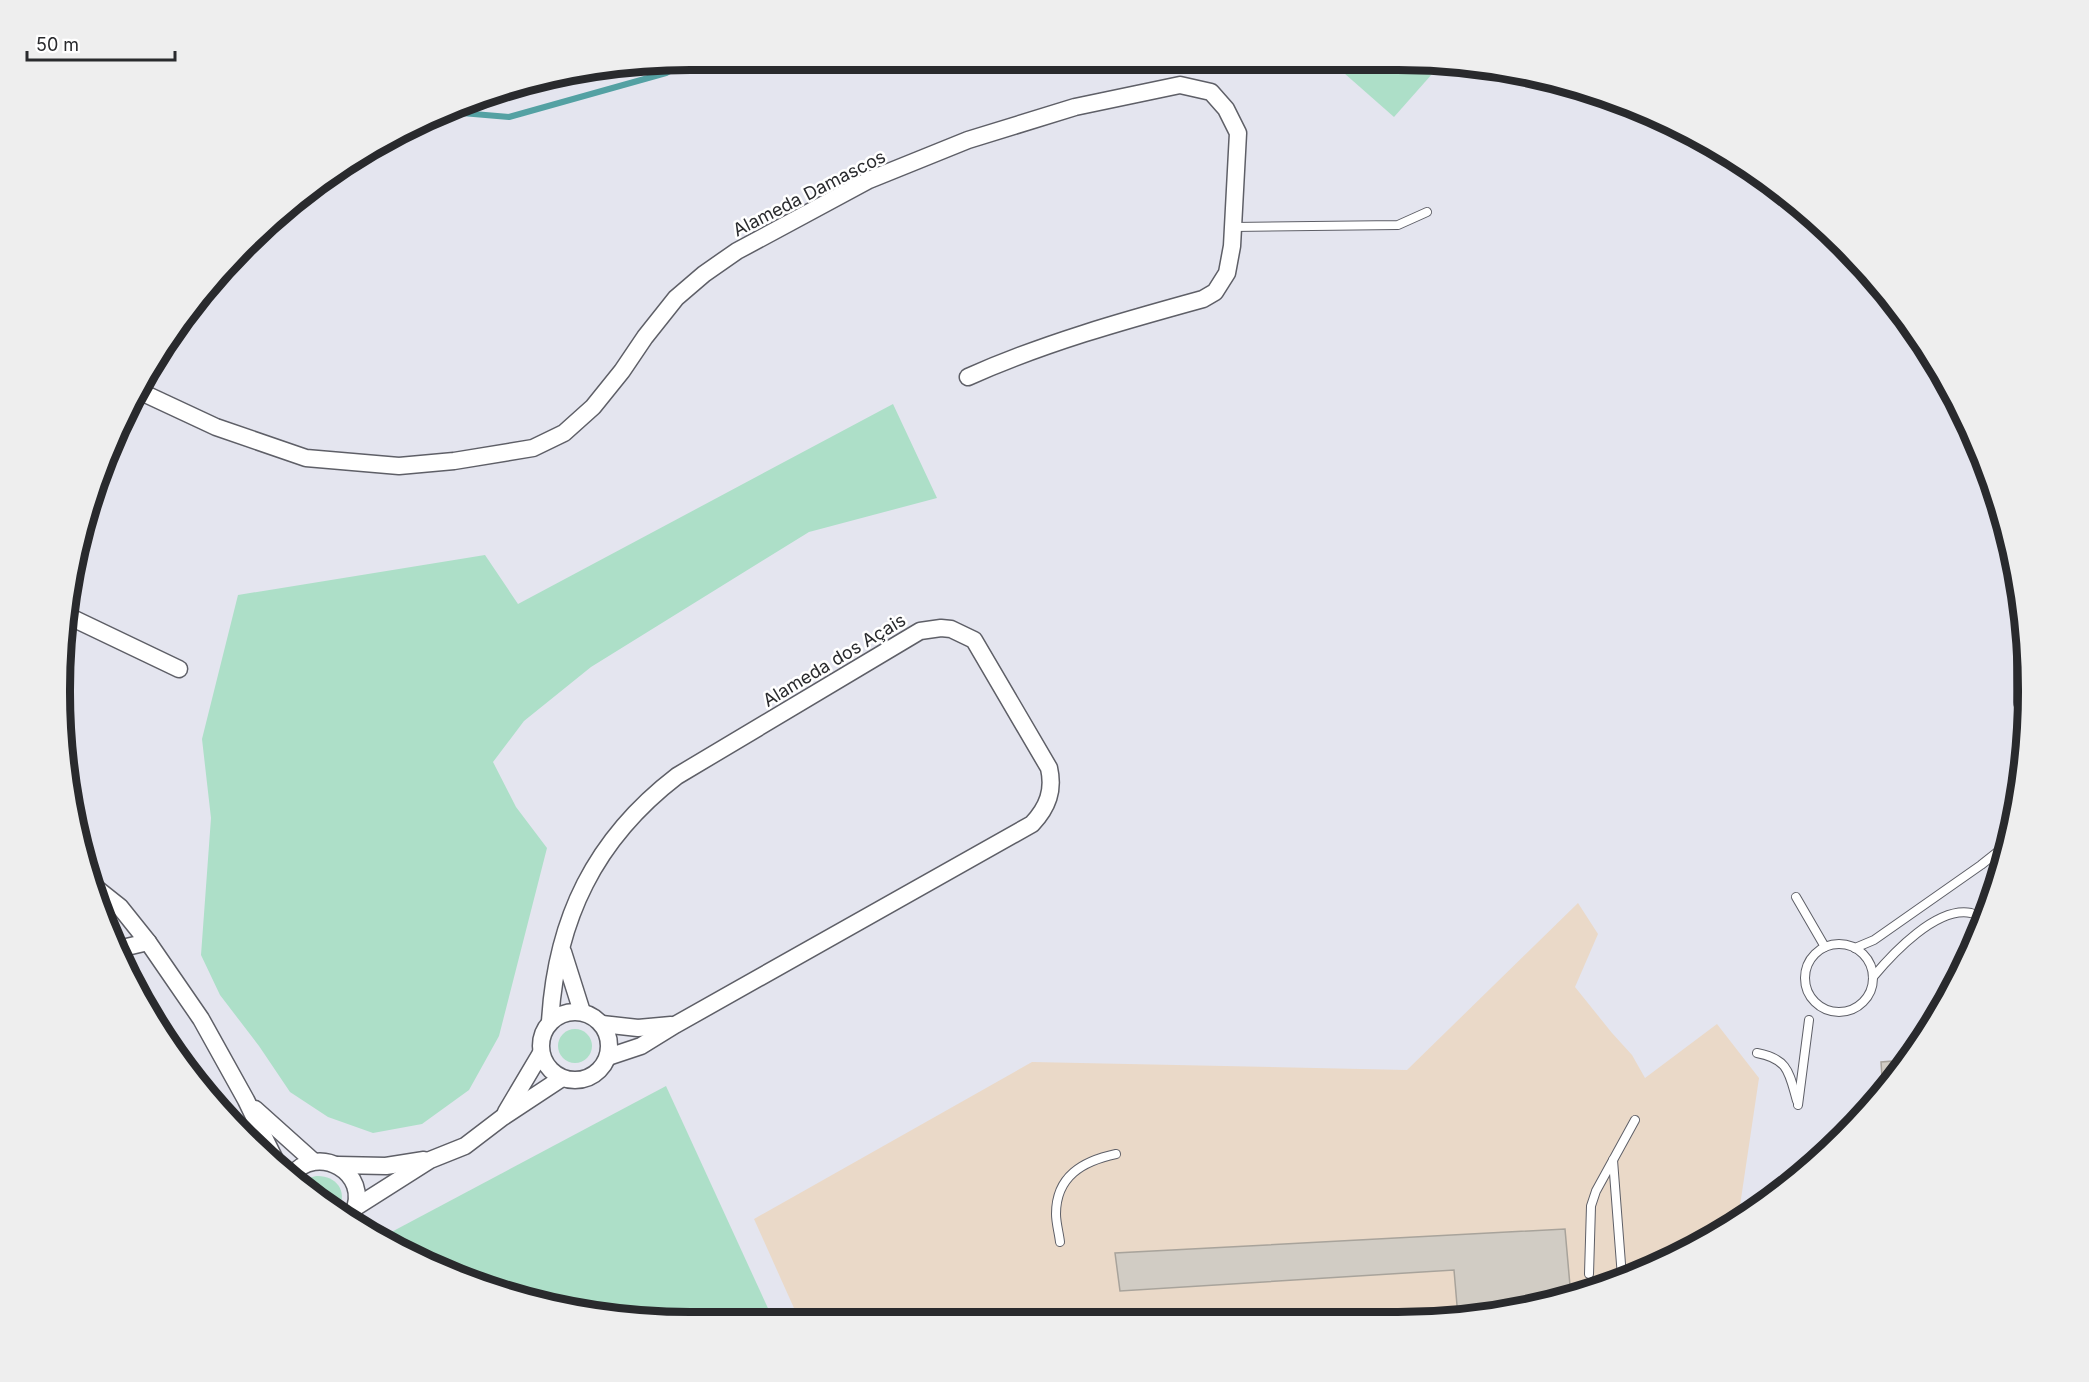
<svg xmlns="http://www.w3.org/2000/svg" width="2089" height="1382" font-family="Inter,sans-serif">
<rect width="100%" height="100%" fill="#e4e5ef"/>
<path fill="#ead9c8" d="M1578,903l20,31 -23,53 37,46 20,22 13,23 72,-54 42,54 -21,141 -61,38 -116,44 -122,20 -641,-4 -44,-98 278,-157 375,8z"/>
<g fill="#addfc8">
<path d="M1350,65h90l-46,52 -50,-44z"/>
<path d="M893,404l44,94 -128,34 -218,135 -67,54 -31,41 23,45 31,41 -48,188 -30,54 -47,34 -49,9 -45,-16 -38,-25 -31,-46 -39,-51 -19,-40 10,-137 -9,-79 36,-144 247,-40 33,49z"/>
<circle cx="575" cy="1046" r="17"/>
<path d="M666,1086l106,231h-164l-120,-28 -76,-32 -30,-20z"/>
<path d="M316,1176c19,-1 32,14 23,32l-36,-24 6,-6z"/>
</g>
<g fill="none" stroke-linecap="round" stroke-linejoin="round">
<path stroke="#54a1a3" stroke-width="6" d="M450,112l59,5 157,-44 15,-8"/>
</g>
<g fill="#d1ccc4" stroke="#a8a39b" stroke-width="1.5">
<path d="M1906,1060l-17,24 -6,8 -2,-30z"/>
<path d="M1565,1229l6,68 -10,4 -103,16 -4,-47 -334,21 -5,-38z"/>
</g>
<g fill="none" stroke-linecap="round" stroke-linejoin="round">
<g stroke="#5e5f67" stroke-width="10">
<g id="service">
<path d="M1233,227l165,-2 29,-13"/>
<path d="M1796,897l29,50"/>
<circle cx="1839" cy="978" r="34"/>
<path d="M1855,948l19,-8 107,-75 19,-15 8,-11"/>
<path d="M1873,977c20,-24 64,-71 98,-64 4,1 9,4 13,6"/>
<path d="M1757,1053c32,6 32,20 40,48"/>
<path d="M1798,1105l11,-85"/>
<path d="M1613,1160l9,117"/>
<path d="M1060,1242c-1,-9 -4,-19 -4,-28 0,-38 27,-53 60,-60"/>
<path d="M1589,1274l2,-68 5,-15 39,-71"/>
</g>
</g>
<g stroke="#5e5f67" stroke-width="19">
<g id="minor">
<path d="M141,392l75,35 90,31 93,8 55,-5 79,-13 31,-15 29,-26 29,-36 23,-34 31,-39 28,-24 33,-23 132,-71 99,-40 107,-33 105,-22 31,7 15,17 12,24 -6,113 -5,27 -12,19 -12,7c-80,22 -159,44 -235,78"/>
<path d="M66,615l113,54"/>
<path d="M91,884l29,23 28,35 53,77 45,81 33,68"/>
<path d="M118,949l30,-7"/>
<path d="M563,952l19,60"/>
<circle cx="575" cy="1046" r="34"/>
<path d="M550,1022c6,-103 45,-183 127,-246l243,-145 21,-3 10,1 23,11 75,128c5,22 -1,39 -17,56l-357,201 -34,21 -33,11"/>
<path d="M602,1024l36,4 33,-3"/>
<path d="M255,1109l58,52"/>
<path d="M506,1112l35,-59"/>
<path d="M338,1165l48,1 38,-6"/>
<path d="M291,1176c26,-34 81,-3 62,37"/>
<path d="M356,1207l74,-47 35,-14 38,-29 59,-39"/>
</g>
</g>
<g stroke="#5e5f67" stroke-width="26">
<path id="secondary" d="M2026,637v65"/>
</g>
<use href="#service" stroke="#fff" stroke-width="8"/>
<use href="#minor" stroke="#fff" stroke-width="16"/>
<use href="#secondary" stroke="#e0eefc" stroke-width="24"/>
</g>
<g text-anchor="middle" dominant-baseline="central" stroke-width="5" stroke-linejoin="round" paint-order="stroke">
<g font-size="18" fill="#292a2d" stroke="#fff">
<text transform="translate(809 193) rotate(-27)">Alameda Damascos</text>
<text transform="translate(834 660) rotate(-31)">Alameda dos Açais</text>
</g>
</g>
<path d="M0 0H2089V1382H0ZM690 70H1398A620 620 0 0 1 2018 690V692A620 620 0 0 1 1398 1312H690A620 620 0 0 1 70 692V690A620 620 0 0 1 690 70Z" fill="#eee" fill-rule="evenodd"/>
<path fill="none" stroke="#292a2d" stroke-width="8" d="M690 70H1398A620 620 0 0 1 2018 690V692A620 620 0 0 1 1398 1312H690A620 620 0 0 1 70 692V690A620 620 0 0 1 690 70Z"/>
<path d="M27 51v9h148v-9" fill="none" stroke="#292a2d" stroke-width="3"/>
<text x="36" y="51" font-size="18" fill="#292a2d" stroke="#ffffff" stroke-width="4.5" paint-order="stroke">50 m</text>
</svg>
